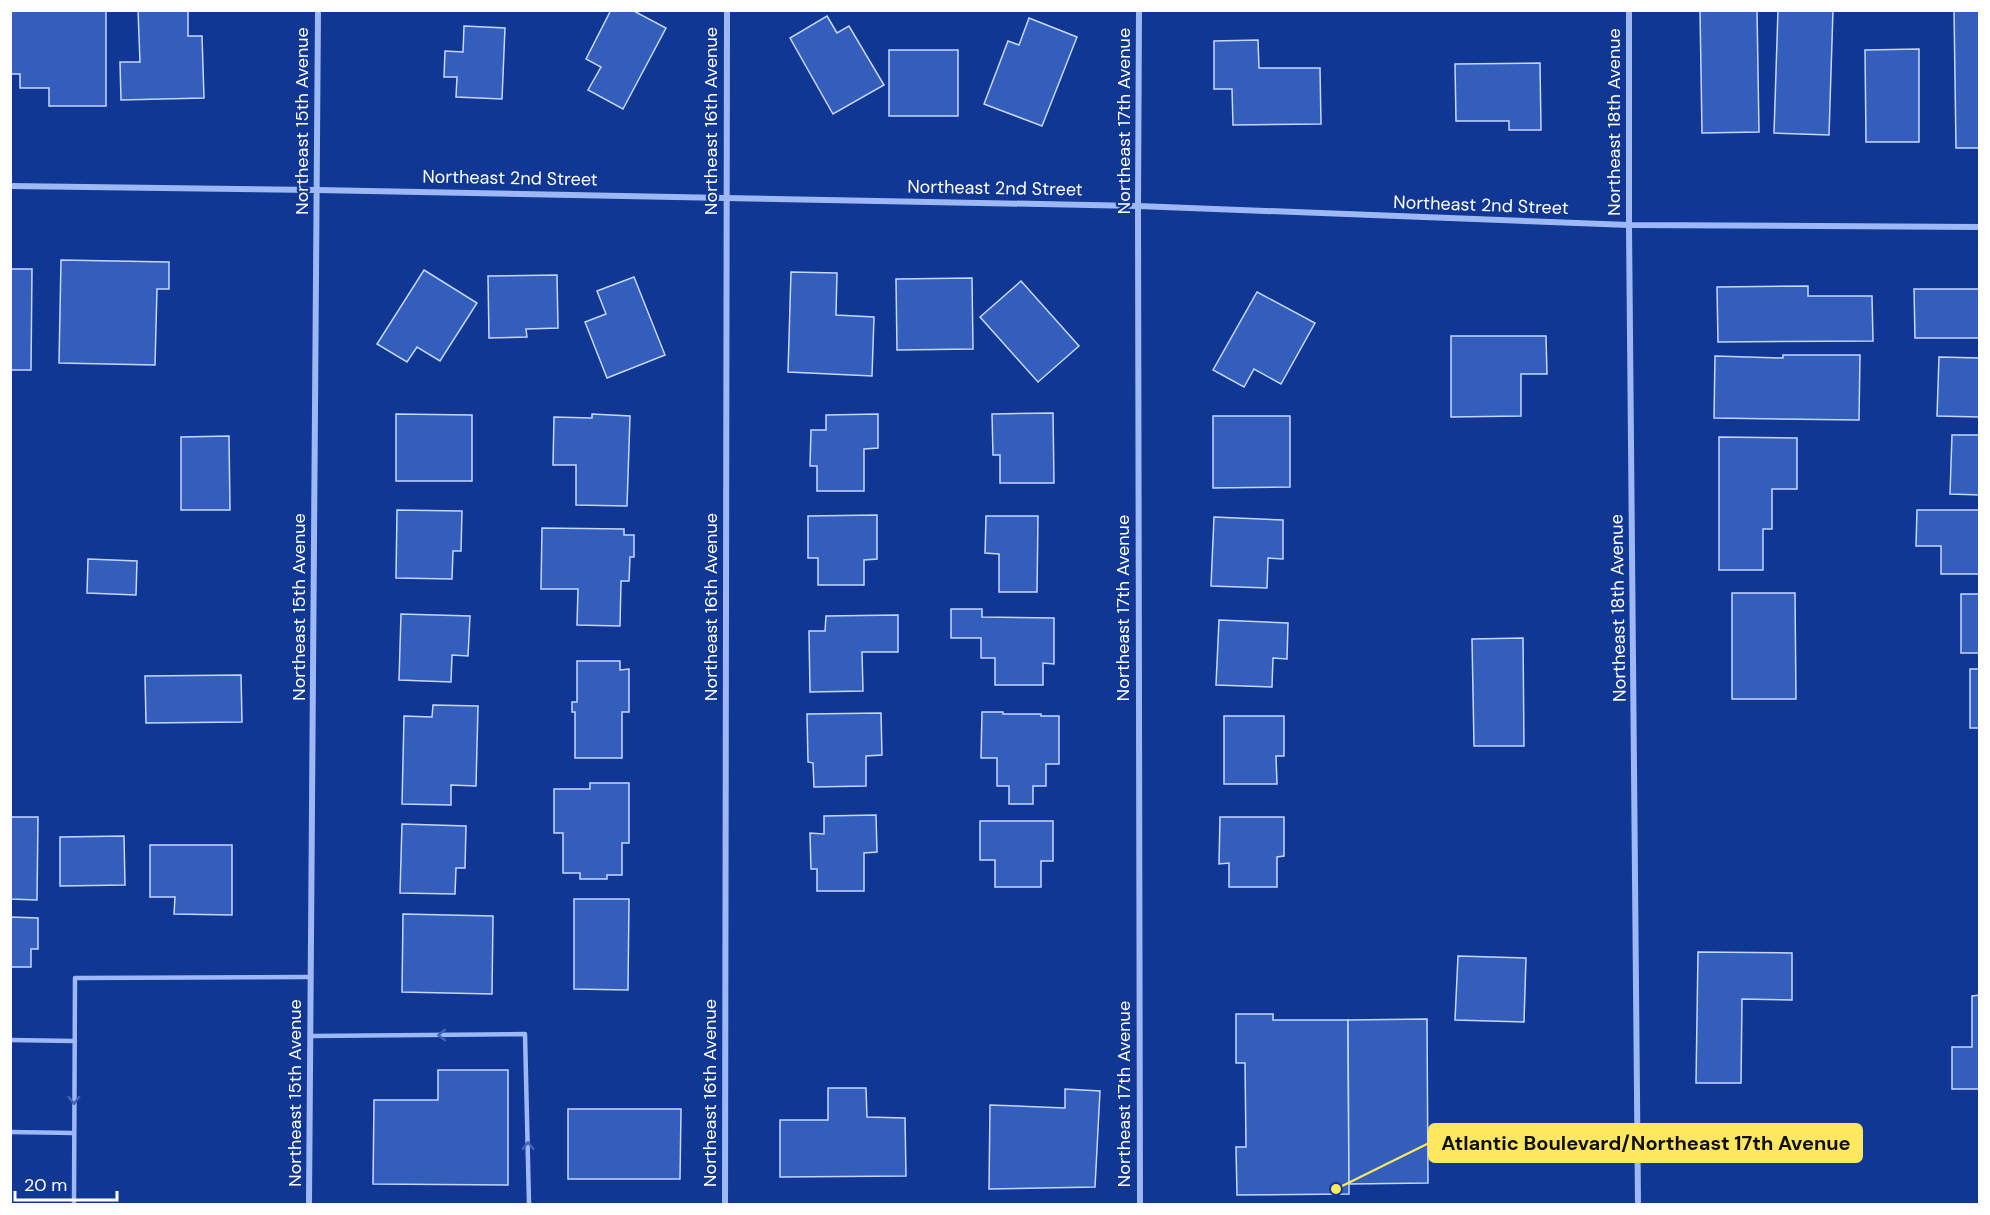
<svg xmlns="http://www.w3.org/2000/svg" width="1990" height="1215" font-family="'DM Sans',sans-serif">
<rect width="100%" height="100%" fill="#103794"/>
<g fill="#345ebc" stroke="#c5d7fe" stroke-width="1.5">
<path d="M10,10h96v96h-57v-18h-29v-14h-10z"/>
<path d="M138,10h50v26h14l2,62 -83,2 -1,-38h20z"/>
<path d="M611,10h21l34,18 -43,81 -35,-19 13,-23 -15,-8z"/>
<path d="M1700,10h57l2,122 -57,1z"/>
<path d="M1778,10h55l-4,125 -55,-2z"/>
<path d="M1954,10h26v138h-24z"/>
<path d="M827,16l10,17 12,-7 35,59 -51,29 -43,-76z"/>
<path d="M1029,18l48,19 -35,89 -58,-22 24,-63 11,4z"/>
<path d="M464,26l41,2 -3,71 -46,-2 1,-20h-13l1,-26 18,1z"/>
<path d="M1258,40l1,28h61l1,56 -88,1 -1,-36h-18v-48z"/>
<path d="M1919,49v93h-53l-1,-92z"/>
<rect x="889" y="50" width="69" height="66"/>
<path d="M1540,63l1,67h-32v-9h-53l-1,-57z"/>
<path d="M61,260l108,2v27h-12l-2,76 -96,-2z"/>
<path d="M10,269h22l-1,101h-21z"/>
<path d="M424,270l53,33 -37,58 -23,-14 -10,15 -30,-18z"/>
<path d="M791,272l46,1 -1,42 38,2 -2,59 -84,-4z"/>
<path d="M557,275l1,53 -32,1 1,8 -38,1 -1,-62z"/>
<path d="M634,277l31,78 -58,23 -22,-56 21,-8 -9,-23z"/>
<path d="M972,278l1,71 -76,1 -1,-71z"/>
<path d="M1021,281l58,65 -41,36 -58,-65z"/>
<path d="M1808,286v10h64l1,45 -155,1 -1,-55z"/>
<path d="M1914,289h66v49h-65z"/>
<path d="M1257,292l58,31 -34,61 -27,-15 -10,18 -31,-17z"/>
<path d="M1451,336h95l1,38h-26v42l-70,1z"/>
<path d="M1783,355h77l-1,65 -145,-2 1,-62 68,2z"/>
<path d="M1939,357l41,1v59l-43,-1z"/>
<path d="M1053,413l1,70h-54v-28h-7l-1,-41z"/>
<path d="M396,414l76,1v66h-76z"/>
<path d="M592,414l38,2 -3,90 -51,-1v-40h-23l1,-48 38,1z"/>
<path d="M878,414v34l-14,1v42h-47v-25h-7l1,-36h15v-15z"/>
<path d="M1213,416h77v71l-77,1z"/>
<path d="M1952,435h28v60l-30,-1z"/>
<path d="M229,436l1,74h-49v-73z"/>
<path d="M1719,437l78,1v51h-25v40h-9v41h-44z"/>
<path d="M397,510l65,1 -1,40h-8l-1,28 -56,-1z"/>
<path d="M1917,510h63v64h-39v-28h-25z"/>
<path d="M877,515v44l-13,1v25h-46v-27h-10v-42z"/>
<path d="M986,516h52l-1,76h-38v-38l-14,-1z"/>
<path d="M1214,517l69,3v39l-15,-1 -1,30 -56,-2z"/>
<path d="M542,528l82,1v6h10v22h-4l-1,24h-8l-1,45 -43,-1 1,-36h-37z"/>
<path d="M88,559l49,2 -1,34 -49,-2z"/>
<path d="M1732,593h63l1,106h-64z"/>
<rect x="1961" y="594" width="19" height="59"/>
<path d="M951,609h31v8l72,1v46l-11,-1v22h-48v-27h-14v-20h-30z"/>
<path d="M401,614l69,2 -2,40 -16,-1 -1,27 -52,-2z"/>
<path d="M898,615v37h-36l1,39 -53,1 -1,-61h16l1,-15z"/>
<path d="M1219,620l69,3 -1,36 -14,-1 -1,29 -56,-2z"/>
<path d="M1523,638l1,108h-50l-2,-107z"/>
<path d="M577,661h43v9l9,-1v43h-7v46h-47v-46h-3v-10h5z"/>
<rect x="1970" y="669" width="10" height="59"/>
<path d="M241,675l1,47 -96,1 -1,-47z"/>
<path d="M433,705l45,1 -2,80 -25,-1v20l-49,-1 2,-88 28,1z"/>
<path d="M982,712h21v2h38v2h18v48h-13v22h-13v18h-24v-18h-12v-28h-16z"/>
<path d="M881,713l1,42 -16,1v30l-52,1 -1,-24 -5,-1 -1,-48z"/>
<path d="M1224,716h60v40h-8l1,28h-53z"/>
<path d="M590,783h39v60h-7v32h-15v4h-27v-6h-17v-40h-9v-44h36z"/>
<path d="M876,815l1,37 -13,1v38h-47v-22h-6l-1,-36 14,1v-18z"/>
<path d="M10,817h28l-1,83 -27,-1z"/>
<path d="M1220,817h64v39l-7,1v30h-48v-24l-10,1z"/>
<path d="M980,821h73v40h-12v26h-46v-27h-15z"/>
<path d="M402,824l64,2 -1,42h-9l-1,26 -55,-1z"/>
<path d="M124,836l1,49 -65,1v-49z"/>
<path d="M150,845h82v70l-58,-1 1,-17h-25z"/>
<path d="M574,899h55l-1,91 -54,-1z"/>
<path d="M403,914l90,2 -1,78 -90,-2z"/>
<path d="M10,917l28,1v31h-7v18h-21z"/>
<path d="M1698,952l94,1v47l-50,-1 -1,84h-45z"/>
<path d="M1458,956l68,2 -2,64 -69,-2z"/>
<path d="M1980,995v94h-28v-42h20v-51z"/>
<path d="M1236,1014h37v6h75l1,174 -112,1 -1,-48h10l-1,-84h-9z"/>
<path d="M1427,1019l1,164 -79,1 -1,-164z"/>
<path d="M438,1070h70v115l-135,-1 1,-84h64z"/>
<path d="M828,1088h38l1,29 38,1 1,58 -126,1v-57h48z"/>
<path d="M1065,1089l35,2 -5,96 -106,2 1,-84 75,3z"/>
<path d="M568,1109h113l-1,70h-112z"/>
</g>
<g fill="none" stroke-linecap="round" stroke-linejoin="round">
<g stroke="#9db8f4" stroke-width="4.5">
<path d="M310,1036l215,-2 4,170"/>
<path d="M10,1040l65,1"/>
<path d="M10,1132l64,1"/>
<path d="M74,1204l1,-226 236,-1"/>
</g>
<g stroke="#9db8f4" stroke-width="6">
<path d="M1139,10l-1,196 2,998"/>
<path d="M1629,10v215l9,979"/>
<path d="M10,186l307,4 821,16 491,19 351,2"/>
<path d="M309,1204l9,-1194"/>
<path d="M725,1204l2,-1194"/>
</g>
</g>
<defs><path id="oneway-chevron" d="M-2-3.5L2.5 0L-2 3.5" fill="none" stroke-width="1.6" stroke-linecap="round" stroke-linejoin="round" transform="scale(1.5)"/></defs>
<g stroke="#4164b6">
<use href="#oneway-chevron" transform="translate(442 1035) rotate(179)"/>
<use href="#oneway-chevron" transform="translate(74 1100) rotate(90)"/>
<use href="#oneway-chevron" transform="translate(528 1146) rotate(-91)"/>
</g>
<g text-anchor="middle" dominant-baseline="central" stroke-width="4.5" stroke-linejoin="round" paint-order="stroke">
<g font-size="18" fill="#fff" stroke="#103794">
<text transform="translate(302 121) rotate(-90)">Northeast 15th Avenue</text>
<text transform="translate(711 121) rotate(-90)">Northeast 16th Avenue</text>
<text transform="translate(1124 121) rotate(-90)">Northeast 17th Avenue</text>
<text transform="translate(1614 122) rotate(-90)">Northeast 18th Avenue</text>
<text transform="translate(510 178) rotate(1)">Northeast 2nd Street</text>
<text transform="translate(995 188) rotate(1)">Northeast 2nd Street</text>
<text transform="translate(1481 205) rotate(2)">Northeast 2nd Street</text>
<text transform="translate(299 607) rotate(-90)">Northeast 15th Avenue</text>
<text transform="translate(711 607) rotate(-90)">Northeast 16th Avenue</text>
<text transform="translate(1123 608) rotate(-90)">Northeast 17th Avenue</text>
<text transform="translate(1618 608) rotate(-91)">Northeast 18th Avenue</text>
<text transform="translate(295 1093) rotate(-90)">Northeast 15th Avenue</text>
<text transform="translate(710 1093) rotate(-90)">Northeast 16th Avenue</text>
<text transform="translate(1124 1094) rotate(-90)">Northeast 17th Avenue</text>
</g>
</g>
<path fill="none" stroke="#ffe760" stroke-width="2" d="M1336 1189L1429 1143"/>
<circle fill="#ffe760" stroke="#103794" stroke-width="2" cx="1336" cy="1189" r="6"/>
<rect fill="#ffe760" stroke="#ffe760" stroke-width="2" x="1429" y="1124" width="433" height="38" rx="6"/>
<g font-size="20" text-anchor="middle" font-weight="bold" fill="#111">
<text x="1646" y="1150">Atlantic Boulevard/Northeast 17th Avenue</text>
</g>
<rect width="1990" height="1215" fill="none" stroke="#ffffff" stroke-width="24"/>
<path d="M15 1191v9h102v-9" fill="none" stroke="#ffffff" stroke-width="3"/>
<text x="24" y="1191" font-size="18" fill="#ffffff" stroke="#103794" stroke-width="4.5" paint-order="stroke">20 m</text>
</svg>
